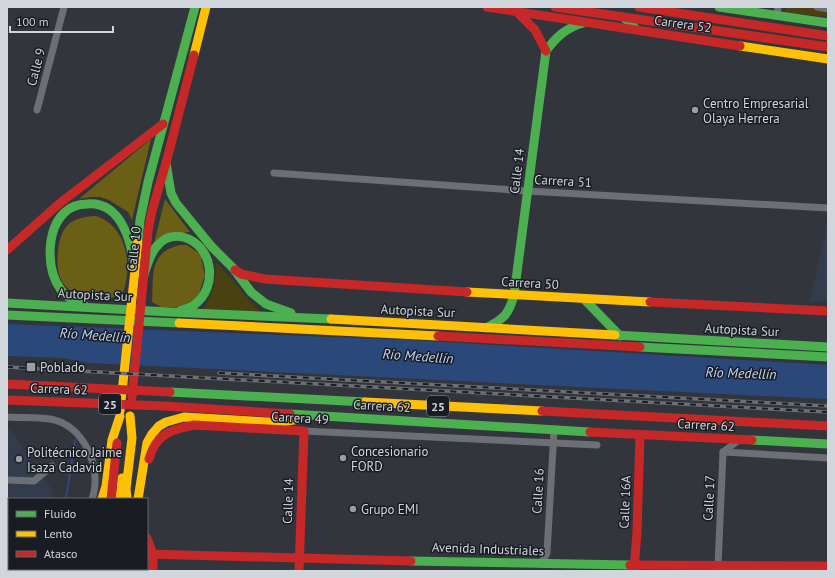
<svg xmlns="http://www.w3.org/2000/svg" width="835" height="578" font-family="'PT Sans',sans-serif">
<rect width="100%" height="100%" fill="#32363c"/>
<g fill="#323c4c">
<path d="M828,218v84l-18,-1z"/>
<path d="M7,426l46,65v8h-44v45h-2z"/>
</g>
<g fill="#49410f">
<path d="M786,7h42v10l-43,-5z"/>
<path d="M216,262l43,49 -55,-2 10,-22z"/>
</g>
<g fill="#6a5f15">
<path d="M151,139l-19,81 -4,-8 -19,-12 -9,-3h-10l-11,2z"/>
<path d="M165,199l25,33 -11,1 -26,14z"/>
<path d="M96,216c31,10 37,50 27,76 -12,8 -16,7 -29,6 -30,-3 -39,-19 -36,-47 3,-25 12,-34 38,-35z"/>
<path d="M180,245h7l13,9 5,21 -7,22 -18,10h-19l-9,-5c2,-27 -4,-49 28,-57z"/>
</g>
<path fill="#2b487b" d="M7,324l421,17 400,24v34l-738,-36 -27,-5 -56,-2z"/>
<g fill="none" stroke-linecap="round" stroke-linejoin="round">
<path stroke="#2b487b" stroke-width="2" d="M66,499l9,-59"/>
<g stroke="#6c6f75" stroke-width="7">
<path d="M817,7l11,2"/>
<path d="M777,16l1,-9"/>
<path d="M37,110l27,-103"/>
<path d="M274,173l253,18 301,17"/>
<path d="M7,417c14,1 29,0 43,2 34,5 53,50 42,80"/>
<path d="M304,431l293,14"/>
<path d="M723,452l105,6"/>
<path d="M7,480l27,1 18,-15"/>
<path d="M541,564l6,-11 7,-123"/>
<path d="M718,566l5,-114 16,-12"/>
</g>
<g stroke="#4caf50" stroke-width="9">
<path d="M719,7l109,16"/>
<path d="M623,17l13,12"/>
<path d="M166,163l5,30 5,10 36,44 21,21 18,24 15,12 25,9"/>
<path d="M138,242l2,-22 8,-38 47,-175"/>
<path d="M144,275c3,-10 6,-22 14,-30 7,-8 15,-10 25,-8 30,8 36,50 11,68 -4,3 -10,4 -14,6"/>
<path d="M514,295l32,-244c10,-14 20,-23 37,-28"/>
<path d="M584,299l36,37"/>
<path d="M7,303l162,9 162,7"/>
<path d="M84,305c-9,-3 -17,-7 -23,-15 -15,-20 -15,-59 3,-77 6,-6 15,-9 23,-9 34,-3 45,38 47,64"/>
<path d="M7,315l172,8"/>
<path d="M486,328c18,-9 23,-14 28,-33"/>
<path d="M615,335l213,12"/>
<path d="M640,347l188,10"/>
<path d="M170,392l195,10"/>
<path d="M290,414l300,18"/>
<path d="M752,440l76,4"/>
<path d="M7,556h2"/>
<path d="M411,561l219,4"/>
</g>
<g stroke="#ffc107" stroke-width="9">
<path d="M740,46l88,13"/>
<path d="M194,55l12,-48"/>
<path d="M467,292l183,10"/>
<path d="M331,319l284,16"/>
<path d="M179,323l259,13"/>
<path d="M365,402l177,9"/>
<path d="M120,411l18,-169"/>
<path d="M102,499l4,-13 6,-46 8,-24"/>
<path d="M120,499l2,-21"/>
<path d="M127,499l-1,-10 6,-51 -2,-22"/>
<path d="M138,499l9,-56 5,-9 7,-8 7,-4 18,-5 84,5h14l17,-3"/>
</g>
<g stroke="#c62828" stroke-width="9">
<path d="M487,7l253,39"/>
<path d="M555,7l273,40"/>
<path d="M639,7l189,29"/>
<path d="M518,13l17,17 11,21"/>
<path d="M7,250l53,-47 103,-79"/>
<path d="M235,270l6,4 24,5 202,13"/>
<path d="M650,302l178,9"/>
<path d="M438,336l202,11"/>
<path d="M7,384l163,8"/>
<path d="M132,397l16,-166 4,-20 14,-48 28,-108"/>
<path d="M7,400l157,6 126,8"/>
<path d="M542,411l286,15"/>
<path d="M590,432l162,8"/>
<path d="M149,459c7,-25 21,-29 45,-34l110,6 -5,140"/>
<path d="M111,499l6,-56"/>
<path d="M147,538l6,16v17"/>
<path d="M147,554l264,7"/>
<path d="M630,565l198,1"/>
<path d="M111,569v2"/>
<path d="M7,570l79,1"/>
<path d="M98,571l2,-2"/>
<path d="M634,571l3,-39 3,-97"/>
</g>
<g stroke="#6c6f73" stroke-width="3.5">
<g id="rail">
<path d="M7,367l821,45"/>
<path d="M219,373l609,33"/>
</g>
</g>
<use href="#rail" stroke="#191c22" stroke-width="2" stroke-dasharray="6" stroke-linecap="butt"/>
</g>
<g fill="#999ea5" stroke="#191c22" stroke-width="1.5">
<circle cx="695" cy="110" r="4"/>
<rect x="26" y="362" width="10" height="10" rx="2"/>
<circle cx="343" cy="458" r="4"/>
<circle cx="19" cy="459" r="4"/>
<circle cx="353" cy="509" r="4"/>
</g>
<g text-anchor="middle" dominant-baseline="central" stroke-width="3" stroke-linejoin="round" paint-order="stroke">
<g fill="#191c22" stroke="#9a9ea5" stroke-width="1">
<rect x="99" y="394" width="22" height="20" rx="3"/>
<rect x="427" y="396" width="22" height="20" rx="3"/>
</g>
<g font-size="12" font-weight="bold" fill="#d1d6dd">
<text x="110" y="404">25</text>
<text x="438" y="406">25</text>
</g>
<g font-size="13" fill="#d1d6dd" stroke="#191c22">
<text transform="translate(683 24) rotate(8)">Carrera 52</text>
<text transform="translate(36 67) rotate(-75)">Calle 9</text>
<text transform="translate(517 171) rotate(-83)">Calle 14</text>
<text transform="translate(563 181) rotate(3)">Carrera 51</text>
<text transform="translate(134 249) rotate(-84)">Calle 10</text>
<text transform="translate(530 283) rotate(3)">Carrera 50</text>
<text transform="translate(95 295) rotate(3)">Autopista Sur</text>
<text transform="translate(418 311) rotate(3)">Autopista Sur</text>
<text transform="translate(742 330) rotate(3)">Autopista Sur</text>
<text transform="translate(59 389) rotate(2)">Carrera 62</text>
<text transform="translate(382 406) rotate(3)">Carrera 62</text>
<text transform="translate(300 418) rotate(3)">Carrera 49</text>
<text transform="translate(706 425) rotate(3)">Carrera 62</text>
<text transform="translate(538 491) rotate(-87)">Calle 16</text>
<text transform="translate(709 498) rotate(-87)">Calle 17</text>
<text transform="translate(288 501) rotate(-88)">Calle 14</text>
<text transform="translate(625 502) rotate(-88)">Calle 16A</text>
<text transform="translate(488 549) rotate(2)">Avenida Industriales</text>
</g>
<g font-size="13" fill="#d1d6dd" stroke="#191c22" text-anchor="start">
<text x="703" y="103">Centro Empresarial<tspan x="703" dy="15">Olaya Herrera</tspan></text>
<text x="40" y="367">Poblado</text>
<text x="351" y="451">Concesionario<tspan x="351" dy="15">FORD</tspan></text>
<text x="27" y="452">Politécnico Jaime<tspan x="27" dy="15">Isaza Cadavid</tspan></text>
<text x="361" y="509">Grupo EMI</text>
</g>
<g font-size="14" font-style="italic" fill="#c2d6f8" stroke="#191c22">
<text transform="translate(95 335) rotate(4)">Río Medellín</text>
<text transform="translate(418 356) rotate(4)">Río Medellín</text>
<text transform="translate(741 373) rotate(2)">Río Medellín</text>
</g>
</g>
<rect width="835" height="578" fill="none" stroke="#d1d6dd" stroke-width="16"/>
<rect x="8" y="498" width="140" height="72" fill="#191c22" stroke="#63666d"/>
<rect x="16" y="511" width="20" height="6" fill="#4caf50" stroke="#63666d"/>
<text x="44" y="518" font-size="12" fill="#d1d6dd">Fluido</text>
<rect x="16" y="531" width="20" height="6" fill="#ffc107" stroke="#63666d"/>
<text x="44" y="538" font-size="12" fill="#d1d6dd">Lento</text>
<rect x="16" y="551" width="20" height="6" fill="#c62828" stroke="#63666d"/>
<text x="44" y="558" font-size="12" fill="#d1d6dd">Atasco</text>
<path d="M10 26v6h103v-6" fill="none" stroke="#d1d6dd" stroke-width="2"/>
<text x="16" y="26" font-size="12" fill="#d1d6dd" stroke="#191c22" stroke-width="3" paint-order="stroke">100 m</text>
</svg>
